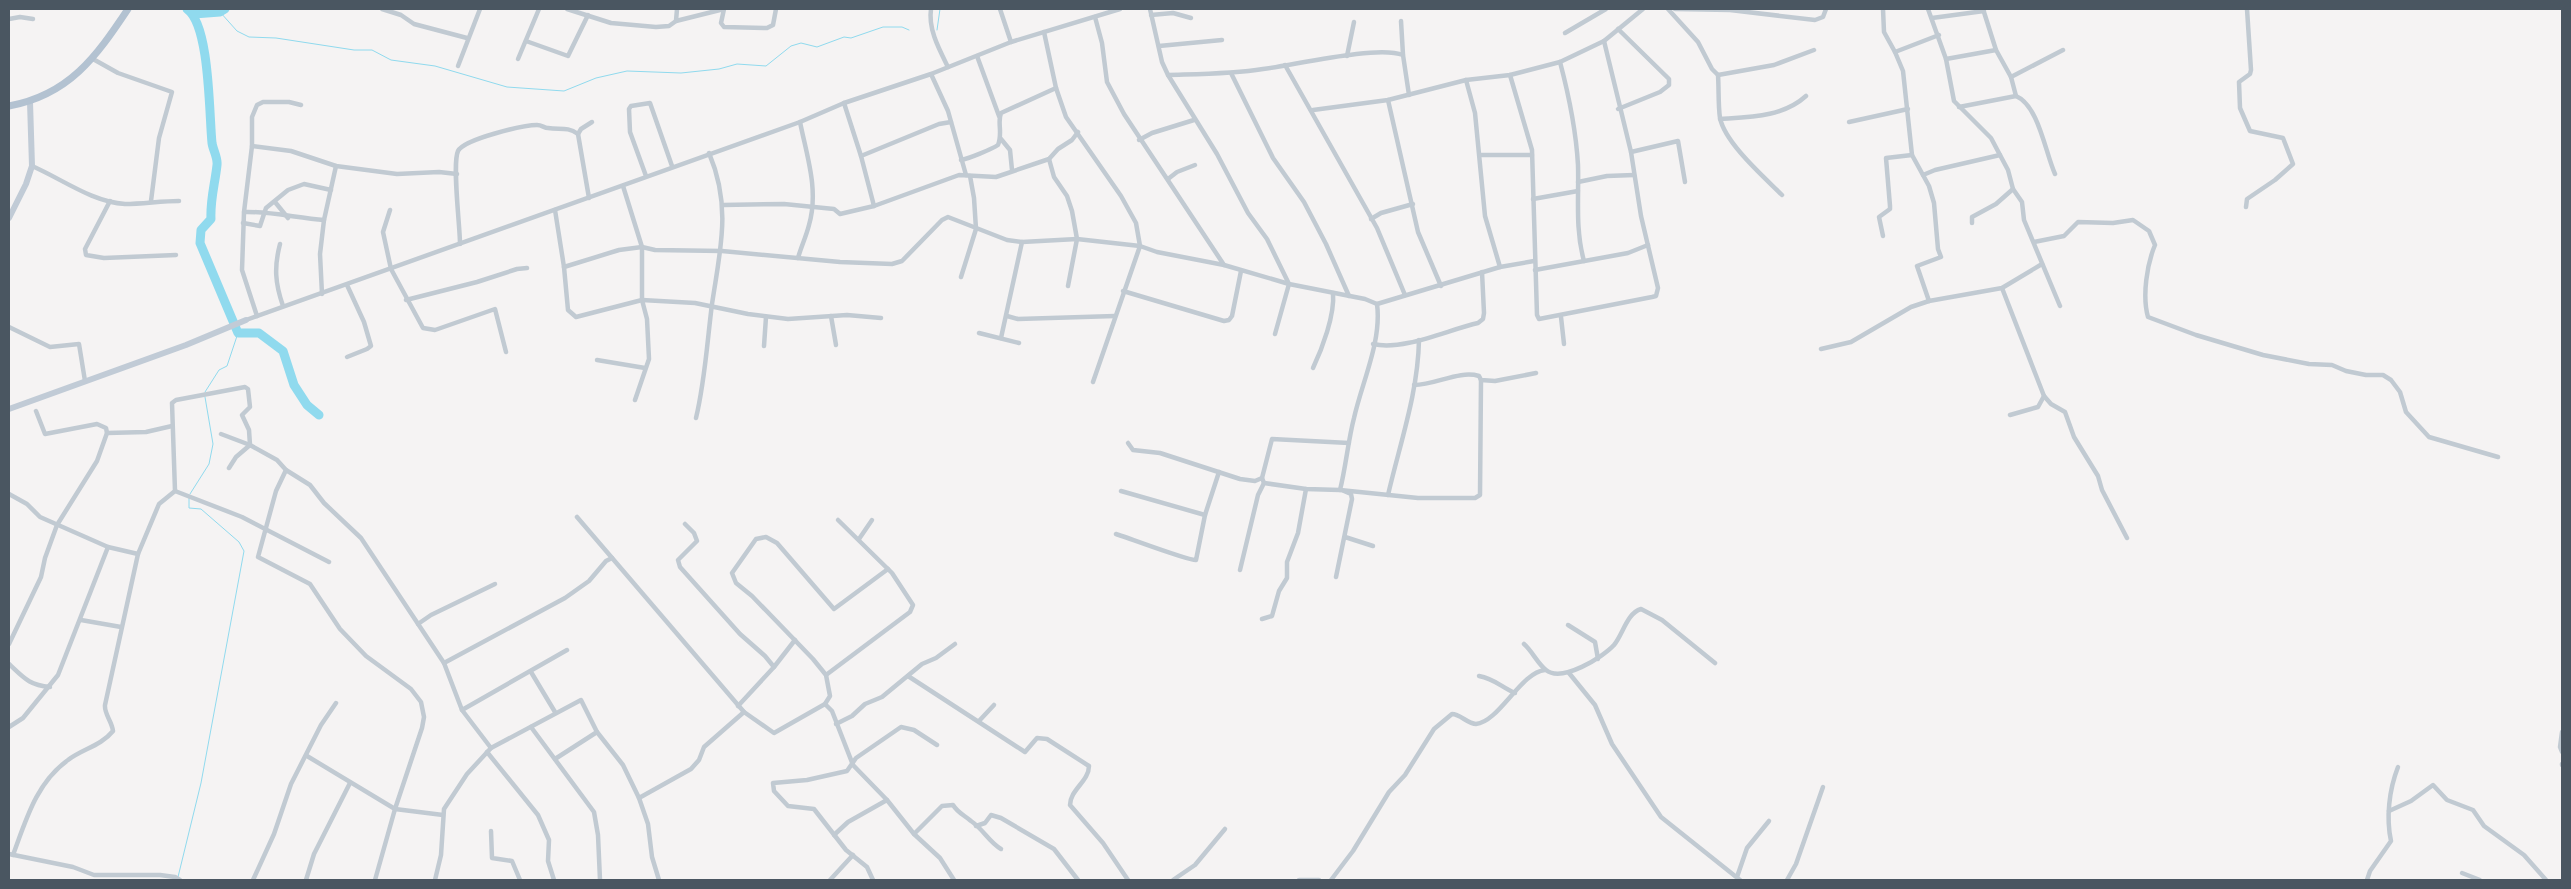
<svg xmlns="http://www.w3.org/2000/svg" width="2571" height="889" font-family="Poppins,sans-serif">
<rect width="100%" height="100%" fill="#f5f3f3"/>
<g fill="none" stroke-linecap="round" stroke-linejoin="round">
<g stroke="#90daee" stroke-width="1">
<path d="M220,12l17,19 12,6 27,1 78,12h18l19,10 44,6 72,21 57,4 32,-13 31,-7 54,2 38,-4 18,-5 29,2 25,-20 10,-3 16,4 27,-10 7,1 32,-11h19l7,3"/>
<path d="M937,30l3,-21"/>
<path d="M205,392l14,-22 8,-4 11,-33"/>
<path d="M190,494l19,-30 4,-20 -8,-47"/>
<path d="M178,877l23,-94 43,-232 -5,-9 -38,-33 -12,-1v-10"/>
</g>
<g stroke="#90daee" stroke-width="9">
<path d="M187,9c23,16 22,105 25,134 1,7 6,15 5,22 -2,19 -7,35 -6,54l-10,11 -1,13 38,90h21l24,18 11,34 13,20 12,10"/>
<path d="M194,14l26,-2 5,-3"/>
</g>
<g stroke="#c1cad2" stroke-width="4.5">
<path d="M382,9l19,6 13,9 53,14"/>
<path d="M567,9l44,14 45,4 13,-1 7,-5 48,-12"/>
<path d="M724,9l-3,14 3,4 43,1 6,-3 3,-16"/>
<path d="M931,9c-3,20 8,40 17,58"/>
<path d="M1000,9l11,33"/>
<path d="M1150,9l12,53 6,13 49,79 31,59 19,26 22,45 -14,50"/>
<path d="M1668,9l30,33 14,27 6,6c1,14 0,29 2,43 5,25 44,59 62,77"/>
<path d="M1675,9l55,1 85,10 8,-3 3,-8"/>
<path d="M1883,9l1,23 11,20 44,-17"/>
<path d="M1928,9l18,50 8,42 37,37 9,17 8,15 5,19 9,13 2,18 36,86"/>
<path d="M1983,9l13,41 15,27 5,19"/>
<path d="M1151,15l22,-2 18,5"/>
<path d="M1095,17l7,26 5,39 17,32 100,151"/>
<path d="M1932,18l52,-7"/>
<path d="M9,19l11,-2 13,2"/>
<path d="M676,21l1,-12"/>
<path d="M1401,21l2,34"/>
<path d="M1618,29l51,50v6l-9,7 -42,17"/>
<path d="M1044,32l12,56 10,29 55,79 15,27 4,23 -47,136"/>
<path d="M1565,33l41,-24"/>
<path d="M526,41l42,15 20,-41"/>
<path d="M1159,46l63,-6"/>
<path d="M1895,52l8,19 9,84 17,31 5,17 4,46 3,8 -24,9 12,35"/>
<path d="M977,56l22,60"/>
<path d="M1347,56l7,-34"/>
<path d="M93,59l25,14 54,19 -13,46 -8,63"/>
<path d="M518,59l21,-50"/>
<path d="M1946,59l50,-9"/>
<path d="M1560,62c9,34 16,68 18,103 1,32 -3,64 6,96"/>
<path d="M1285,65l92,163 28,67"/>
<path d="M458,66l22,-57"/>
<path d="M1231,73l42,85 31,44 22,42 23,52"/>
<path d="M931,74l17,37 18,64"/>
<path d="M1168,75c32,-1 64,-1 95,-6 32,-4 114,-24 140,-14l6,40"/>
<path d="M1510,75l22,75 5,165 2,4 113,-22 4,-1 2,-8 -17,-72 -10,-64 -27,-111"/>
<path d="M1718,75l56,-10 40,-15"/>
<path d="M2011,77l52,-27"/>
<path d="M1466,80l9,33 10,103 15,51"/>
<path d="M1388,100l30,132 23,54"/>
<path d="M844,103l17,53 13,50"/>
<path d="M1959,107l57,-11c23,10 29,56 39,78"/>
<path d="M1313,110l75,-10 78,-20 44,-5 50,-13 44,-21 39,-32"/>
<path d="M1720,119c30,-2 63,-2 86,-23"/>
<path d="M1849,122l59,-13"/>
<path d="M1001,139l9,11 2,20"/>
<path d="M1139,140l13,-7 42,-13"/>
<path d="M252,146l39,5 45,15 61,8 42,-2 18,2"/>
<path d="M1631,152l47,-11 7,41"/>
<path d="M1480,155h52"/>
<path d="M861,156l78,-32 12,-2"/>
<path d="M1049,159l5,18 13,19 5,15 5,28 -9,47"/>
<path d="M961,160c7,-1 31,-11 37,-15 5,-12 -1,-23 3,-32l55,-25"/>
<path d="M32,166c30,13 60,36 93,38 18,0 36,-3 54,-3"/>
<path d="M1923,175l12,-5 65,-15"/>
<path d="M646,176l-16,-44 -1,-23 2,-3 19,-3 22,63"/>
<path d="M1168,179l9,-7 18,-7"/>
<path d="M1578,182l29,-6 27,-1"/>
<path d="M623,186l19,61v53l5,19 2,40 -14,41"/>
<path d="M589,198l-11,-64 3,-5 11,-7"/>
<path d="M1533,199l45,-8"/>
<path d="M110,201l-25,48 1,6 18,3 72,-3"/>
<path d="M275,202l13,16"/>
<path d="M723,205l61,-1 50,5 6,5 34,-8 85,-31 37,2 53,-18 9,-10 14,-9 6,-8"/>
<path d="M2246,207l1,-8 28,-19 18,-16 -10,-26 -33,-7 -10,-23 -1,-26 11,-8 1,-4 -4,-61"/>
<path d="M390,210l-7,22 8,37 32,59 12,2 60,-21 11,43"/>
<path d="M555,210l9,57 4,43 8,7 66,-17 53,3 53,11 40,5 59,-4 34,3"/>
<path d="M244,212c23,-1 54,6 80,8"/>
<path d="M1371,219l10,-6 32,-9"/>
<path d="M243,223l17,3 6,-18 22,-18 16,-6 27,6"/>
<path d="M1972,223v-6l24,-13 17,-15"/>
<path d="M1883,236l-4,-19 11,-8v-3l-4,-48 26,-3"/>
<path d="M2034,242l30,-6 14,-14 35,1 20,-3 16,11 6,14c-8,19 -13,51 -7,72l48,18 67,20 46,9 23,1 14,6 20,4h17l8,5 9,12 6,20 23,25 69,20"/>
<path d="M280,244c-6,23 -5,39 3,62"/>
<path d="M460,244c0,-18 -8,-80 -2,-93 6,-12 66,-26 79,-26 5,0 7,3 11,3 12,2 19,-2 30,6"/>
<path d="M798,258c3,-11 8,-21 11,-33 10,-35 -2,-68 -9,-103"/>
<path d="M564,267l55,-17 23,-3 13,3 67,1 118,11 52,2 10,-3 40,-41 6,-3 59,23 15,2 55,-3 63,7 17,6 67,13 65,19 76,15 12,5 123,-37 34,-6"/>
<path d="M1535,270l93,-17 20,-8"/>
<path d="M961,277l15,-48 -2,-31 -4,-22"/>
<path d="M2002,288l42,108 -6,11 -28,8"/>
<path d="M1123,291l101,30 5,-1 3,-4 9,-45"/>
<path d="M322,294l-2,-40 4,-34 12,-54"/>
<path d="M406,300l71,-18 40,-13 10,-1"/>
<path d="M257,316l-15,-46 2,-58 8,-66v-29l5,-12 6,-3h26l12,3"/>
<path d="M831,316l5,29"/>
<path d="M1007,316l11,3 97,-3"/>
<path d="M1561,317l3,27"/>
<path d="M246,320l554,-198 44,-19 87,-29 80,-32 109,-33"/>
<path d="M9,327l41,20 29,-3 6,37"/>
<path d="M979,333l40,10"/>
<path d="M1001,338l21,-96"/>
<path d="M1373,344c31,7 74,-14 105,-21l5,-4 1,-6 -2,-41"/>
<path d="M764,346l2,-29"/>
<path d="M1821,349l30,-7 60,-35 18,-6 73,-13 40,-24"/>
<path d="M347,357l20,-8 4,-3 -7,-24 -17,-37"/>
<path d="M597,360l48,8"/>
<path d="M1313,368c9,-19 22,-53 20,-75"/>
<path d="M1414,385c22,0 45,-15 65,-9l2,4 14,1 41,-8"/>
<path d="M2044,396l7,8 14,8 9,25 24,39 4,14 25,48"/>
<path d="M696,418c9,-37 11,-75 16,-114 8,-54 20,-97 -3,-151"/>
<path d="M107,433l39,-1 26,-6"/>
<path d="M221,434l29,11 27,15 9,10 24,15 14,18 37,35 83,125 18,47 29,38"/>
<path d="M1128,443l5,7 27,3 80,26 15,2 7,-3 2,5"/>
<path d="M286,470l-10,21 -18,66 52,27 30,45 26,27 45,33 10,13 3,15 -2,11 -27,81 -20,71"/>
<path d="M1262,478l10,-39 77,4"/>
<path d="M1340,490l78,8h57l5,-3 1,-115"/>
<path d="M175,491l67,26 87,45"/>
<path d="M1121,491l84,24"/>
<path d="M9,494l18,10 13,13 68,30 30,7"/>
<path d="M1388,495c12,-52 30,-102 31,-155"/>
<path d="M577,517l167,195 30,21 51,-29 5,-8 -4,-21 -13,-16 -61,-63 -16,-13 -4,-10 24,-34 10,-2 11,6 57,66 54,-40"/>
<path d="M685,524l9,9 3,8 -19,19 2,7 60,67 25,22 9,11"/>
<path d="M1116,534c13,4 73,27 80,26l9,-45 14,-43"/>
<path d="M1345,537l28,9"/>
<path d="M859,539l13,-19"/>
<path d="M1240,570l18,-75 6,-12 42,6 34,1c6,-24 8,-49 14,-72 8,-36 28,-77 23,-114"/>
<path d="M1336,577l16,-78 -1,-5 -7,-3"/>
<path d="M1262,619l10,-3 7,-25 8,-13v-16l11,-29 8,-44"/>
<path d="M81,620l40,7"/>
<path d="M418,624l13,-9 64,-31"/>
<path d="M1568,625l27,17 3,17"/>
<path d="M9,644l32,-67 4,-19 12,-33 40,-64 10,-28 -1,-5 -9,-4 -52,10 -9,-23"/>
<path d="M1524,644c8,7 14,20 22,26 16,13 57,-13 68,-25 9,-11 13,-32 27,-36l21,11 53,43"/>
<path d="M444,663l121,-65 24,-17 17,-20 6,-3"/>
<path d="M9,664c15,14 20,21 41,23"/>
<path d="M531,672l24,40"/>
<path d="M1569,673l26,32 17,39 49,73 79,63"/>
<path d="M826,675l84,-63 3,-7 -21,-32 -54,-53"/>
<path d="M908,676l117,76 12,-14 10,1 42,27c0,15 -19,24 -19,39l33,38 25,37"/>
<path d="M1479,676c16,3 22,11 36,17"/>
<path d="M825,704l7,7 21,54 34,35 27,34 26,24 14,22"/>
<path d="M738,706l36,-39 21,-27"/>
<path d="M462,710l105,-60"/>
<path d="M979,721l15,-16"/>
<path d="M836,724l16,-8 13,-12 17,-7 40,-33 14,-6 19,-14"/>
<path d="M9,727l14,-9 35,-43 50,-128"/>
<path d="M531,727l63,85 4,23 2,45"/>
<path d="M2562,732l-2,15 2,5"/>
<path d="M487,752l51,63 11,25 -1,21 6,19"/>
<path d="M307,756l88,53 48,6"/>
<path d="M555,759l42,-27"/>
<path d="M2562,764v1"/>
<path d="M639,798l52,-29 8,-9 5,-13 40,-35"/>
<path d="M2389,811l22,-10 22,-16 14,15 26,10 11,16 40,29 22,25"/>
<path d="M976,826l9,-3 6,-8 10,3 53,31 24,31"/>
<path d="M491,831l1,27 20,3 8,19"/>
<path d="M914,834l28,-28 11,-1c5,8 11,10 18,16 12,8 18,21 30,28"/>
<path d="M834,835l14,-13 39,-22"/>
<path d="M9,854l64,13 21,8h66l15,2 5,3"/>
<path d="M13,855c13,-35 23,-72 55,-95 14,-11 33,-14 45,-29 -1,-10 -9,-17 -8,-26l33,-151 21,-50 16,-13 -3,-88 4,-3 69,-13 3,2 2,18 -8,8 7,15 1,15 -14,12 -7,11"/>
<path d="M2462,873l18,7"/>
<path d="M1737,877l10,-29 22,-27"/>
<path d="M253,880l21,-46 17,-50 30,-59 15,-22"/>
<path d="M306,880l8,-26 36,-71"/>
<path d="M435,880l6,-25 3,-46 23,-35 24,-26 90,-48 16,32 26,33 16,33 9,26 4,33 7,23"/>
<path d="M830,880l23,-25"/>
<path d="M873,880l-6,-13 -21,-17 -32,-41 -26,-3 -14,-15 -1,-8 34,-3 40,-9 9,-13 45,-31 13,3 23,15"/>
<path d="M1173,880l22,-15 30,-36"/>
<path d="M1299,880h20"/>
<path d="M1331,880l22,-29 36,-59 16,-17 29,-46 18,-15c8,0 16,10 24,10 23,-2 45,-52 69,-54"/>
<path d="M1787,880l9,-16 27,-77"/>
<path d="M2367,880l3,-9 21,-30c-5,-23 -2,-51 7,-74"/>
</g>
<g stroke="#c1cbd6" stroke-width="6">
<path d="M9,218l17,-34 6,-18 -2,-64"/>
<path d="M9,409l177,-64 60,-25"/>
</g>
<path stroke="#b3c2d1" stroke-width="7" d="M9,106c60,-11 87,-49 119,-97"/>
</g>
<rect width="2571" height="889" fill="none" stroke="#4a5661" stroke-width="20"/>
</svg>
